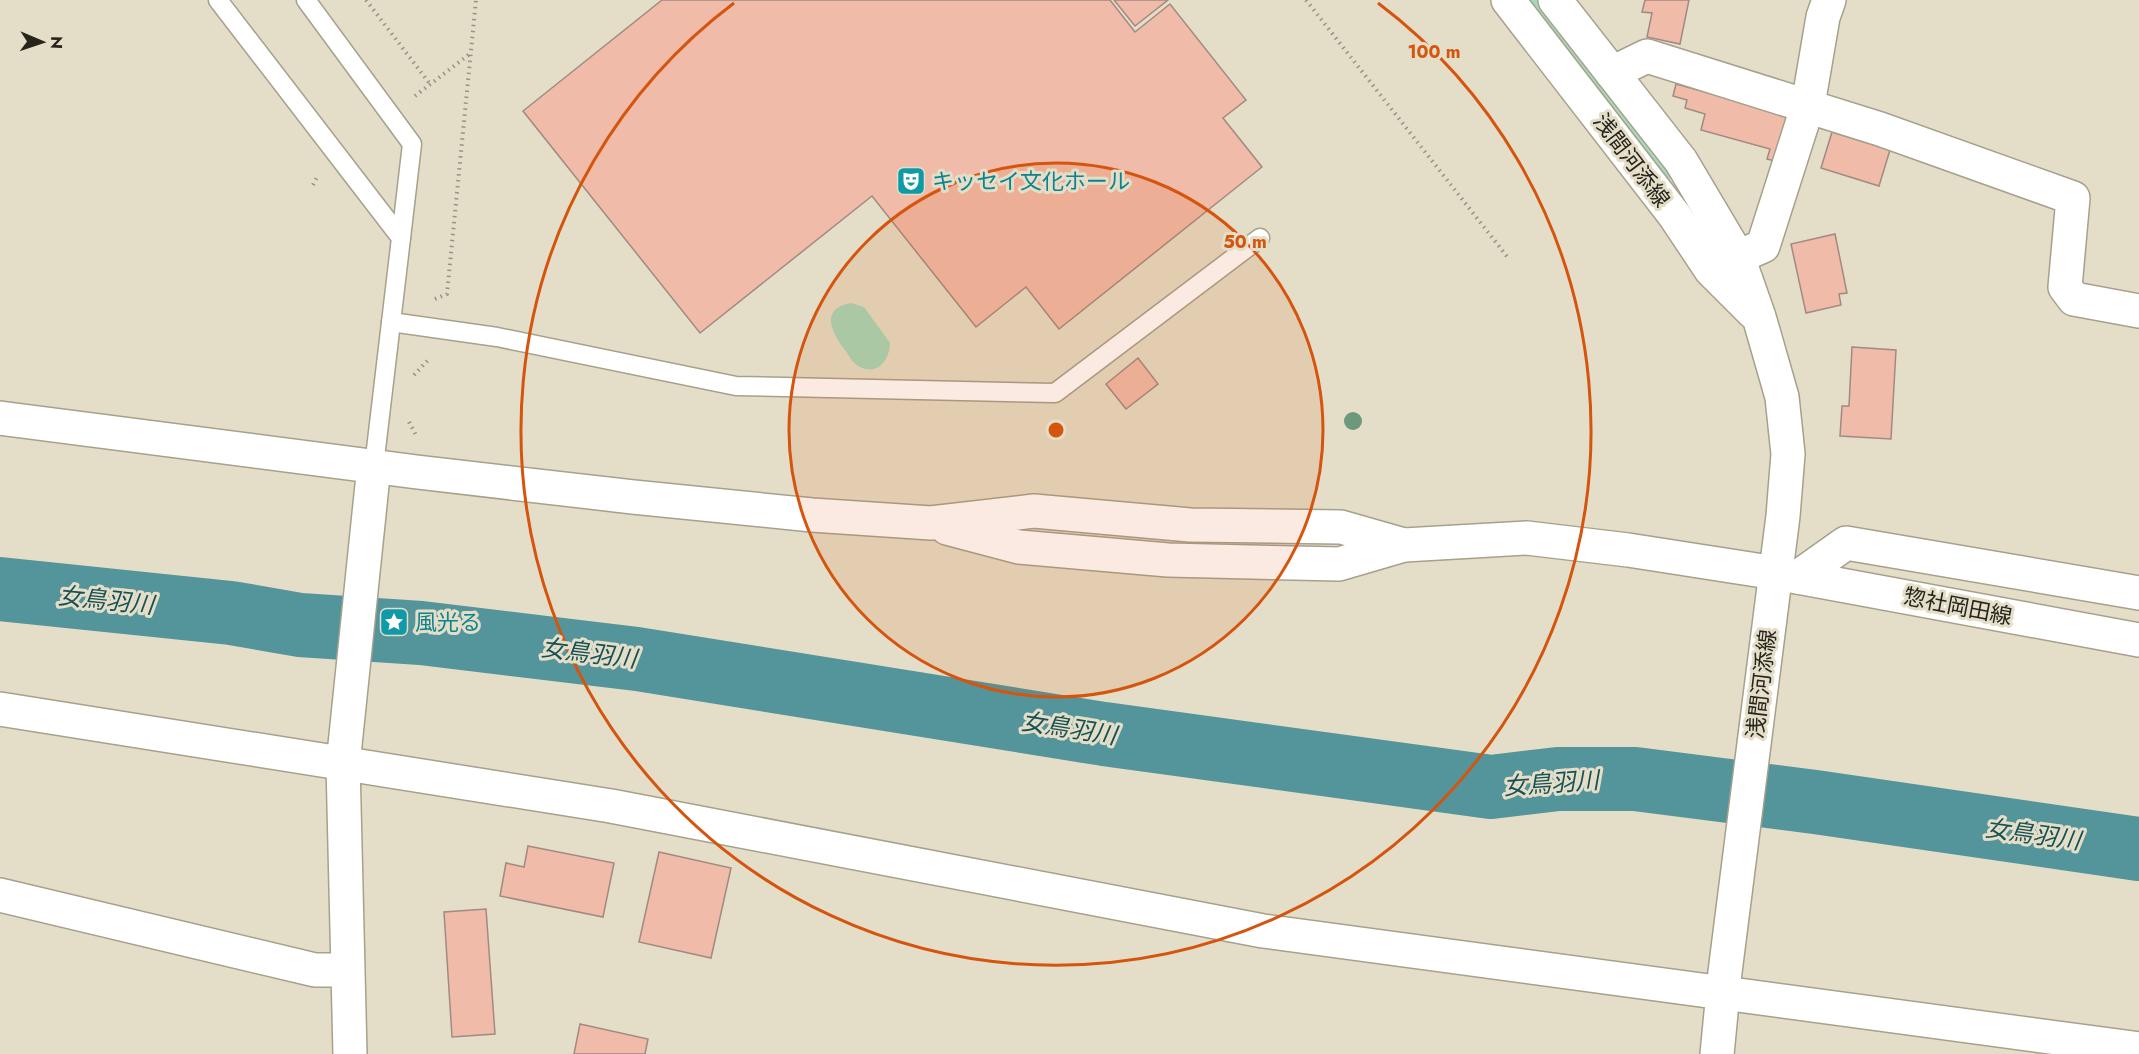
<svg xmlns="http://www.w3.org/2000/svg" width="2139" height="1054" font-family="Jost,'Noto Sans JP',sans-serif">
<rect width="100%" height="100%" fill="#e4dec8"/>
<g fill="#a6d9ba">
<path d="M1527,0h14l133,178 -4,1 -4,-2z"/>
<path d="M851,303l13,4 26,36c0,16 -12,33 -30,24 -7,-3 -11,-12 -16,-18 -12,-17 -25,-40 7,-46z"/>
</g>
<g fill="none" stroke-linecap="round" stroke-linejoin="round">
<path stroke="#53959a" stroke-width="64" d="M0,589l231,24 69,12 121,8 216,26 467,75 387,53 67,-8h77l180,23 324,47"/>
</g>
<g fill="#f0bba8" stroke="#a18a82" stroke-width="1.5">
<path d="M662,0h448l25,32 35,-28 76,96 -23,18 39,49 -203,162 -33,-42 -50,40 -104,-131 -172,137 -177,-222z"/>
<path d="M1114,0h54l-33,26z"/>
<path d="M1645,0h44l-9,44 -33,-7 5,-24 -10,-1z"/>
<path d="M1676,84l112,31 -13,46 -8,-2 3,-10 -69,-19 4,-16 -20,-6 2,-8 -14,-4z"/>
<path d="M1832,132l58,18 -11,36 -58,-18z"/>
<path d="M1835,234l12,59 -8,1 2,11 -35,8 -15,-69z"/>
<path d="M1852,347l44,3 -5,89 -51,-3 2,-30h7z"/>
<path d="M1138,358l20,26 -32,25 -20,-25z"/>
<path d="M528,846l86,17 -11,54 -103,-21 6,-33 18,4z"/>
<path d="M659,852l72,16 -20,90 -72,-16z"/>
<path d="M486,909l9,125 -43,3 -8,-125z"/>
<path d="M580,1024l68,15 -3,15h-71z"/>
</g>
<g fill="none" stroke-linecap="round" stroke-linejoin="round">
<g stroke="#a6a18c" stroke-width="21">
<g id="service">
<path d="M218,0l183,238 -27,228"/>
<path d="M306,0l106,144 -11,94"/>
<path d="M391,322l106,15 239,49 319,7 205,-155"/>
</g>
</g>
<g stroke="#a6a18c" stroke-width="36">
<g id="minor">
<path d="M1612,73l35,-17 233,73 193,69 -8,89 9,12 65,12"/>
<path d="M1738,257l25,-11 45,-141 15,-88 6,-17"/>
<path d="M1798,577l48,-34 293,50"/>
<path d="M0,709l611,97 652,125 876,118"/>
<path d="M0,895l315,75h32"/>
</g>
</g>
<g stroke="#a6a18c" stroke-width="36">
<g id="tertiary">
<path d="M0,418l417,54 216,25 179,18 119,8 103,-12 156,14 151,2 63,18"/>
<path d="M947,528l72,19 149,13 171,4 65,-19 123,-7 101,12 148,23"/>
<path d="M350,1054l-7,-290 31,-298"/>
</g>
</g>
<g stroke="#a6a18c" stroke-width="36">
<g id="secondary">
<path d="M1508,0l167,216 36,54 42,42"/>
<path d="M1555,0l126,161 57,96 21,60 23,80 6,57 -5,62 -58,456 -8,82"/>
<path d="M1776,573l363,67"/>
</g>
</g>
<g stroke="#989383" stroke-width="4" stroke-dasharray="1.5 4.5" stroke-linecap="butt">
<path d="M366,0l64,84"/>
<path d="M1306,0l203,259"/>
<path d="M415,96l56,-43"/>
<path d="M313,185l5,-10"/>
<path d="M435,299l12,-5 29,-294"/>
<path d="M414,375l15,-16"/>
<path d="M409,422l8,15"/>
</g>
<use href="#service" stroke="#fff" stroke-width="18"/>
<use href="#minor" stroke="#fff" stroke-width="33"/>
<use href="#tertiary" stroke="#fff" stroke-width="33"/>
<use href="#secondary" stroke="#fff" stroke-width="33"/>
</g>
<circle fill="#6c997b" cx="1353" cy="421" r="9"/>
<circle cx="1056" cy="430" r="267" fill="#d5540e" fill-opacity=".12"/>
<g fill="none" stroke="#d5540e" stroke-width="3">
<circle cx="1056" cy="430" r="267"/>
<path d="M1378 3A535 535 0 1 1 734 3"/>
</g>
<defs>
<g id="theatre-square" transform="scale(1.5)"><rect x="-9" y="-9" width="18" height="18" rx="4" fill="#0f9aa8" stroke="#e4dec8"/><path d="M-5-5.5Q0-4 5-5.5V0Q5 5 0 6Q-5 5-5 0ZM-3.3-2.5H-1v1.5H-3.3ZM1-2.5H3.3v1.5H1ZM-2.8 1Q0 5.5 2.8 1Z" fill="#fff"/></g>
<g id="sight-square" transform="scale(1.5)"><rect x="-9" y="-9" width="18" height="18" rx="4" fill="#0f9aa8" stroke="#e4dec8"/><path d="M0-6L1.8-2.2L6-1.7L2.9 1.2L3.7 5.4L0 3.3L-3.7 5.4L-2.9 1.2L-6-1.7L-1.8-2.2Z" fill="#fff"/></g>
</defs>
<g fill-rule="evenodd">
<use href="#theatre-square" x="911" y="181"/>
<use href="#sight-square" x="394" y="622"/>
</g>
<g text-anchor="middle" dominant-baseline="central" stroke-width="6" stroke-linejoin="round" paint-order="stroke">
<g font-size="22" fill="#26241c" stroke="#e4dec8">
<text transform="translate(1632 160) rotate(53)">浅間河添線</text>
<text transform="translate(1958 606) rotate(11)">惣社岡田線</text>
<text transform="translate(1761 684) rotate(-83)">浅間河添線</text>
</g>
<g font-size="22" fill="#0d838f" stroke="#e4dec8" text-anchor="start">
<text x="932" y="181">キッセイ文化ホール</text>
<text x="415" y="622">風光る</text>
</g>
<g font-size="24" font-style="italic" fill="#165155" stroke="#e4dec8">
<text transform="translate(106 600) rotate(6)">女鳥羽川</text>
<text transform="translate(589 653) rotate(7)">女鳥羽川</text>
<text transform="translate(1069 728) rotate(9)">女鳥羽川</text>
<text transform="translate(1551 783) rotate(-4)">女鳥羽川</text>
<text transform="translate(2033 834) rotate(8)">女鳥羽川</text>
</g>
</g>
<circle cx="1056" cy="430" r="9" fill="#d5540e" stroke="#e4dec8" stroke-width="3"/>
<g font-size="18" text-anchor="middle" font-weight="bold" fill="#d5540e" stroke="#e4dec8" stroke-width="6" stroke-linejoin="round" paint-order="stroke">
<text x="1434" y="58">100 m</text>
<text x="1245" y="248">50 m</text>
</g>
<g transform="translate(42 42) rotate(92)" stroke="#e4dec8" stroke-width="4.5" paint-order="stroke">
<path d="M0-4.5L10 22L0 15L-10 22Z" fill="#26241c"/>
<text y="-9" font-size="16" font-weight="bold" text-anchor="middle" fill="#26241c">N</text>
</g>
</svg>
